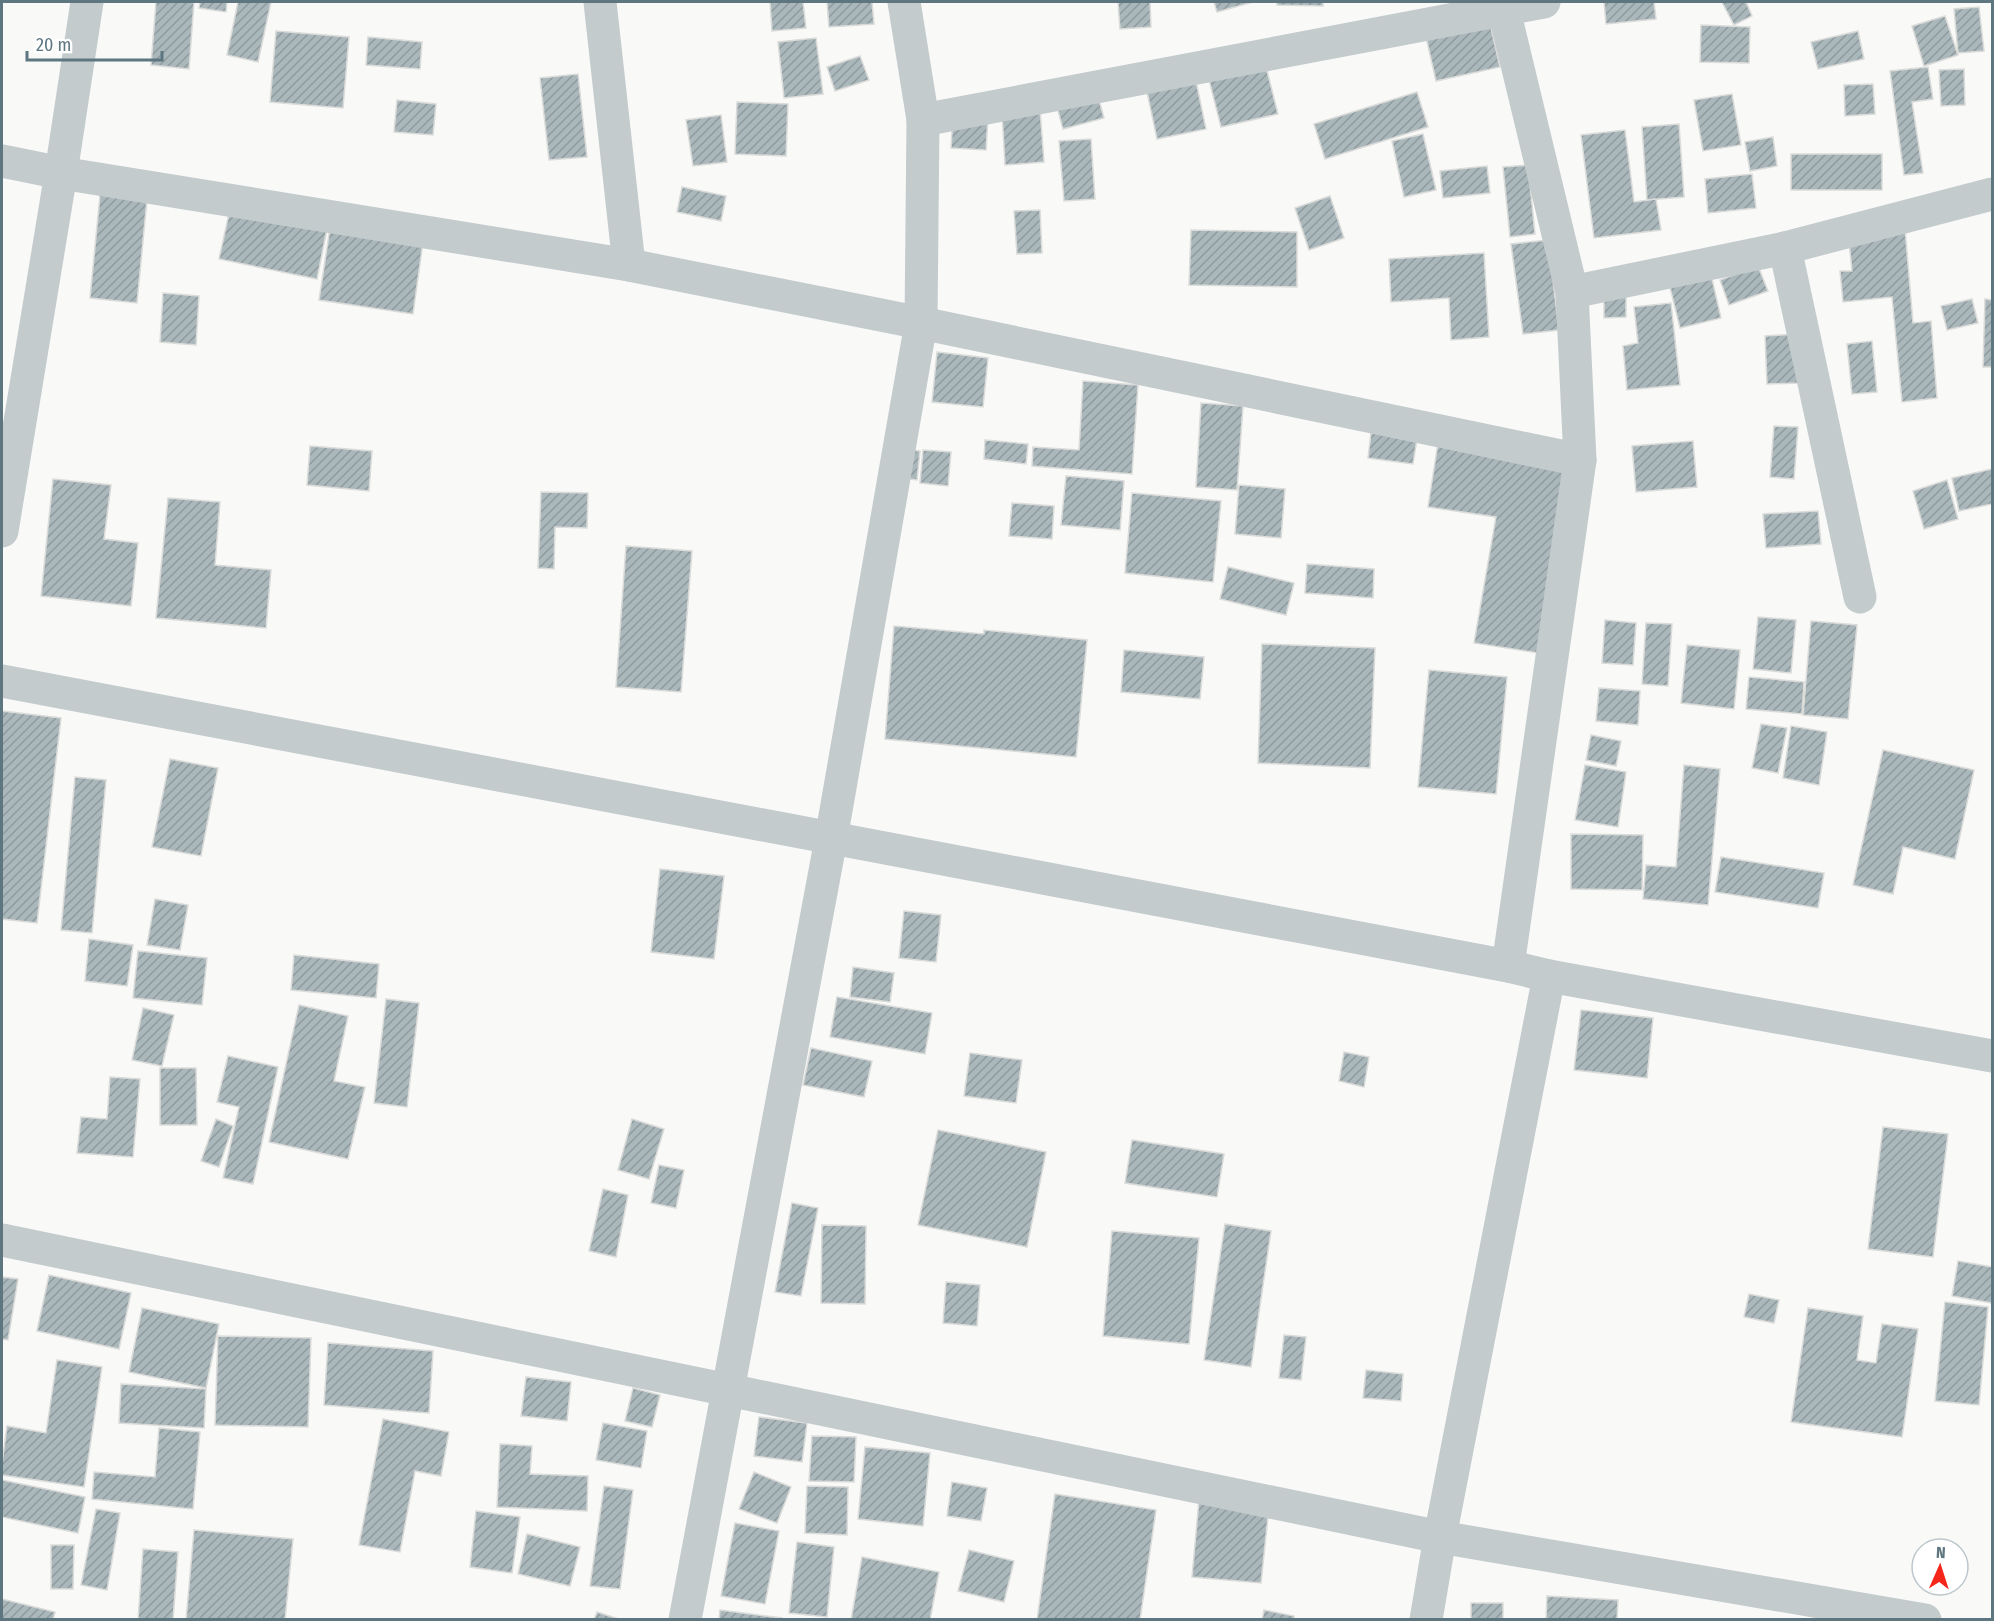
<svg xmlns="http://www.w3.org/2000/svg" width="1994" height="1621" font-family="'Fira Sans Condensed',sans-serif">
<defs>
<pattern id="building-hatch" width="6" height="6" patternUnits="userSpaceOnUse" patternTransform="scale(1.5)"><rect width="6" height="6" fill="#aab8bc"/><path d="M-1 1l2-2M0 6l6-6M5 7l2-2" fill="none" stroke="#8e9a9e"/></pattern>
</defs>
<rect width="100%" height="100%" fill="#f9f9f7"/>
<g fill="url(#building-hatch)" stroke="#dbdbd9" stroke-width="1.5">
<path d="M156,2h38l-5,67 -38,-4z"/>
<path d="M200,2h27l-1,10 -27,-4z"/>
<path d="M238,2h33l-13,60 -31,-7z"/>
<path d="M770,2h33l3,26 -34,3z"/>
<path d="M827,2h45l2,22 -45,3z"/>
<path d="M1118,2h32l1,25 -31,2z"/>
<path d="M1214,2h39l-36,10z"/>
<path d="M1277,2h46v4l-46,-1z"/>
<path d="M1485,2l15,65 -64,14 -15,-66z"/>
<path d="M1604,2h50l2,17 -50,5z"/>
<path d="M1722,2h24l6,14 -18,9z"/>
<path d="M1979,7l5,44 -26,2 -4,-44z"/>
<path d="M1945,16l13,39 -34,11 -12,-40z"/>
<path d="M1701,25l49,2 -1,36 -49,-1z"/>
<path d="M276,31l73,6 -6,71 -73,-6z"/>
<path d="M1858,31l6,28 -46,10 -7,-27z"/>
<path d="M368,37l54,5 -2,27 -54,-4z"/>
<path d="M816,38l7,56 -39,4 -6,-56z"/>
<path d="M1261,47l17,67 -57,13 -17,-67z"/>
<path d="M860,56l9,24 -34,11 -8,-24z"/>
<path d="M1192,62l14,67 -49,10 -14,-66z"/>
<path d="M1928,67l5,32 -21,3 11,71 -19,2 -14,-104z"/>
<path d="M1964,69l1,36 -24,1 -2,-36z"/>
<path d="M578,74l9,83 -38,3 -9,-82z"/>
<path d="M1873,84l2,30 -30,2 -1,-31z"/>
<path d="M1096,89l8,29 -41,11 -8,-29z"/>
<path d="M1417,92l11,35 -103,32 -11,-35z"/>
<path d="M1732,94l9,51 -38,6 -9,-51z"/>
<path d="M397,100l39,4 -3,31 -39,-3z"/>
<path d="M737,102l51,2 -2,52 -51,-2z"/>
<path d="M1040,109l4,53 -39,3 -3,-53z"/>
<path d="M721,115l6,47 -34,4 -7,-46z"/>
<path d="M953,115l35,2 -2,33 -35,-2z"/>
<path d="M1679,124l5,73 -37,3 -5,-73z"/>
<path d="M1625,130l9,72 22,-3 5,31 -67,8 -13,-103z"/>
<path d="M1423,134l13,56 -32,7 -12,-56z"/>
<path d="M1773,137l4,29 -27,5 -5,-29z"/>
<path d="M1091,139l4,60 -31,2 -5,-60z"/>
<rect x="1791" y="154" width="91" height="36"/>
<path d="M1528,165l7,69 -25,3 -7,-70z"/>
<path d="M1487,166l3,27 -47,5 -3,-27z"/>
<path d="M1752,174l4,34 -48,5 -3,-34z"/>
<path d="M101,185l47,4 -11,114 -47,-5z"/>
<path d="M682,187l44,9 -5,25 -44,-9z"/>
<path d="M1330,196l14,42 -35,12 -14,-42z"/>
<path d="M230,209l97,20 -10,50 -98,-20z"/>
<path d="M1040,210l2,43 -25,1 -3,-43z"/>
<path d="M1904,217l9,106 18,-2 6,77 -35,4 -10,-105 -49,5 -3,-31h12l-5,-49z"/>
<path d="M330,228l93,14 -10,72 -94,-14z"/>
<path d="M1191,230l106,2v55l-108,-2z"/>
<path d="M1548,240l11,90 -36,4 -12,-90z"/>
<path d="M1484,253l5,84 -38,3 -2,-42 -58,4 -2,-43z"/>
<path d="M1707,257l14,61 -41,10 -15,-61z"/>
<path d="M1758,266l10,25 -39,14 -9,-25z"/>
<path d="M1604,286h22v31l-22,1z"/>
<path d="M163,293l36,3 -3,49 -36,-3z"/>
<path d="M1972,299l6,24 -31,7 -6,-24z"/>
<path d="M1985,299l7,1v67h-9z"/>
<path d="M1671,303l9,82 -53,5 -4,-44 15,-3 -4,-36z"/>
<path d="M1796,334l2,49 -31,1 -2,-48z"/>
<path d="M1872,341l5,51 -25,2 -5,-50z"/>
<path d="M937,352l51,6 -5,49 -51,-5z"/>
<path d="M1083,381l55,4 -6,89 -100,-8 1,-19 46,3z"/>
<path d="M1201,403l42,3 -6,84 -41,-3z"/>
<path d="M1774,426l24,1 -4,52 -24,-2z"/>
<path d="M1371,433l46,6 -4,25 -45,-6z"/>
<path d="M985,440l43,4 -2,20 -42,-5z"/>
<path d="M1693,441l4,46 -61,5 -4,-46z"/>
<path d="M1438,443l130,20 -29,190 -65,-10 22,-126 -68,-10z"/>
<path d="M310,446l62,5 -3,40 -62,-6z"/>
<path d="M898,449l22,2 -3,29 -22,-3z"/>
<path d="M923,450l28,2 -3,34 -28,-3z"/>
<path d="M1992,469v35l-33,7 -7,-33z"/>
<path d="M1066,476l58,5 -4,49 -59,-5z"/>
<path d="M53,479l58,6 -7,54 34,4 -7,63 -90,-10z"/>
<path d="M1947,480l11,39 -34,10 -11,-38z"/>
<path d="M1239,485l46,4 -4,49 -46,-4z"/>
<path d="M541,492l47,1 -1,35 -32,-1 -1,42 -16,-1z"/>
<path d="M1132,493l89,8 -8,81 -88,-9z"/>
<path d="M168,498l52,4 -5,63 56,5 -5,58 -110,-10z"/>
<path d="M1012,503l42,3 -2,33 -43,-3z"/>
<path d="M1818,511l3,33 -55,4 -3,-34z"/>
<path d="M626,546l66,5 -11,141 -65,-5z"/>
<path d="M1307,564l67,5 -1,29 -68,-5z"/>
<path d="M1228,567l66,16 -8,32 -66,-16z"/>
<path d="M1758,617l38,3 -5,53 -38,-4z"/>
<path d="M1605,620l31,3 -3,42 -31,-2z"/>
<path d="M1811,621l46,4 -9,94 -45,-4z"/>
<path d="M1646,623l26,1 -4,62 -26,-2z"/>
<path d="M894,626l90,8v-4l103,10 -11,117 -191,-18z"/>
<path d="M1262,644l113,4 -5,120 -112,-5z"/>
<path d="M1687,645l53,5 -6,59 -53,-6z"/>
<path d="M1124,650l80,7 -4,42 -79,-7z"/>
<path d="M1429,670l78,7 -11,117 -78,-7z"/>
<path d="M1749,677l55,5 -2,32 -56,-5z"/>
<path d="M1599,688l41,3 -2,34 -42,-4z"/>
<path d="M2,711l59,7 -24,205 -35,-4z"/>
<path d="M1761,724l26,4 -9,45 -26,-5z"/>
<path d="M1791,726l36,6 -8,53 -36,-7z"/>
<path d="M1591,735l30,6 -5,25 -30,-6z"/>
<path d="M1883,750l91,20 -19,89 -52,-12 -10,47 -40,-9z"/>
<path d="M170,759l48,9 -17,88 -49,-9z"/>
<path d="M1585,765l41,7 -8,55 -43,-7z"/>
<path d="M1684,765l36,4 -12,136 -65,-6 3,-34 30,2z"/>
<path d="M75,777l31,3 -14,153 -31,-3z"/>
<path d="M1571,834l72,1 -1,55 -71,-1z"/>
<path d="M1721,857l103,16 -6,35 -103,-16z"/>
<path d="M660,869l64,7 -10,83 -63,-7z"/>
<path d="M155,899l33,6 -8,45 -33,-5z"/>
<path d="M904,911l37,4 -5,47 -37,-4z"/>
<path d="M89,939l44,6 -6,41 -42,-5z"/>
<path d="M138,951l69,7 -5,47 -69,-7z"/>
<path d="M294,955l85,9 -3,34 -85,-8z"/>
<path d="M853,967l41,6 -4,29 -40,-5z"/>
<path d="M837,997l95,16 -7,41 -95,-17z"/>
<path d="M386,999l33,4 -12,104 -33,-4z"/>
<path d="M299,1005l49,11 -14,65 31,6 -17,72 -79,-17z"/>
<path d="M143,1008l31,7 -12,51 -30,-6z"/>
<path d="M1581,1010l72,8 -6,60 -73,-8z"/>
<path d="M811,1048l61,13 -8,36 -61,-12z"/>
<path d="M1344,1052l25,5 -5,30 -25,-6z"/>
<path d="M970,1053l52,7 -6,43 -52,-7z"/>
<path d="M228,1056l50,11 -25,117 -30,-6 16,-71 -22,-5z"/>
<path d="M160,1068h36l1,57h-37z"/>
<path d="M110,1077l30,2 -7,78 -56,-4 4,-36 26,2z"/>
<path d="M216,1119l17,7 -14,41 -18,-6z"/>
<path d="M632,1119l32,10 -15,50 -31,-9z"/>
<path d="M1883,1127l65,7 -15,123 -65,-8z"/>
<path d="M938,1130l108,22 -19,95 -109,-22z"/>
<path d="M1132,1140l92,14 -7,43 -92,-14z"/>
<path d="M659,1165l25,5 -8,38 -25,-5z"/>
<path d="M603,1189l25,6 -12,62 -27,-6z"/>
<path d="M792,1203l26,5 -17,88 -26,-4z"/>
<path d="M1225,1224l46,7 -20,136 -47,-7z"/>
<path d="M822,1225l44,1 -1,78 -44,-1z"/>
<path d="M1112,1231l87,7 -10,106 -86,-8z"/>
<path d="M1958,1261l34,6v36l-40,-7z"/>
<path d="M49,1275l82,18 -12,56 -82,-18z"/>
<path d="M2,1277l16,2 -10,61 -6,-1z"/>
<path d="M946,1282l34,3 -3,41 -34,-3z"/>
<path d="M1749,1294l30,6 -5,23 -30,-6z"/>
<path d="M1945,1302l43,5 -9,98 -44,-4z"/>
<path d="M142,1308l77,16 -13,64 -77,-16z"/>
<path d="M1808,1308l55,8 -6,44 19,3 6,-39 36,5 -16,108 -111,-15z"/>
<path d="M1284,1335l22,2 -5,43 -22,-2z"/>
<path d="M218,1336l93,2 -3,89 -93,-2z"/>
<path d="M328,1343l105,8 -4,62 -105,-8z"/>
<path d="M57,1360l45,7 -18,120 -82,-12v-11l5,-38 39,7z"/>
<path d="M1366,1370l37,4 -2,27 -38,-3z"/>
<path d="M526,1377l45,5 -4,39 -46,-5z"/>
<path d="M121,1384l85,5 -2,39 -85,-5z"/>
<path d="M633,1388l27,7 -8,32 -27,-6z"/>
<path d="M759,1417l48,6 -5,39 -48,-6z"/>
<path d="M383,1419l66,13 -8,44 -26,-5 -15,81 -41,-7z"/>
<path d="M603,1423l44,8 -6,37 -45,-8z"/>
<path d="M159,1428l41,4 -7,77 -101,-10 2,-27 61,5z"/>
<path d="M812,1436l44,1 -2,45 -45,-1z"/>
<path d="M500,1444l32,2 -2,28 58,2 -1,35 -90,-4z"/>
<path d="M865,1447l65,6 -7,73 -65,-7z"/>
<path d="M754,1472l37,15 -14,36 -38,-14z"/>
<path d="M2,1480l83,17 -7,36 -76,-16z"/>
<path d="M952,1482l35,6 -6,33 -34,-5z"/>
<path d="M604,1486l29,4 -13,99 -30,-3z"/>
<path d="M807,1486l41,1 -1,48 -42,-2z"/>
<path d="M1055,1494l101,16 -16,110h-103z"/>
<path d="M1199,1500l70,7 -8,76 -69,-6z"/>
<path d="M96,1509l24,4 -13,77 -26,-5z"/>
<path d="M476,1511l44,6 -8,56 -42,-6z"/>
<path d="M735,1523l44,8 -14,73 -44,-8z"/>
<path d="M194,1530l99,9 -8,81h-99z"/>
<path d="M527,1534l53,13 -10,39 -52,-12z"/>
<path d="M797,1542l37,5 -7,70 -38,-4z"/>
<path d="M51,1545h23l-1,44h-22z"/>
<path d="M143,1549l35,3 -5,68h-35z"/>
<path d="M969,1550l45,11 -10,41 -46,-11z"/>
<path d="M862,1557l77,15 -9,48h-79z"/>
<path d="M1547,1596l71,4 -1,20h-71z"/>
<path d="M2,1599l53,13 -2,8h-51z"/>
<rect x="1471" y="1603" width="32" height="17"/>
<path d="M720,1610l62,8v2h-63z"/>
<path d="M1264,1610l30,6v4h-32z"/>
<path d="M597,1612l25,8h-28z"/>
</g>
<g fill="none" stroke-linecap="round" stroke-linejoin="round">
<g stroke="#c4cbcd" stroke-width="33">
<path d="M600,2l29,263"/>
<path d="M1502,2l70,290 8,168 -72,506"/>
<path d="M923,120l621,-118"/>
<path d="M2,161l59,12 568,92 292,58 659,137"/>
<path d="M1785,248l75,349"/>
<path d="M1572,292l213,-44 207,-54"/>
<path d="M2,531l59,-358 26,-171"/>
<path d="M2,1240l1438,297 485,83"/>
<path d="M685,1620l146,-781 90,-516 2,-203 -19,-118"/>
<path d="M1426,1620l14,-83 109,-561"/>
</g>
<path stroke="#c4cbcd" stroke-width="33" d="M2,681l1506,285 41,10 443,80"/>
</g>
<rect width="1994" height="1621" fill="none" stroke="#5d767f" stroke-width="6"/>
<g transform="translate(1940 1567) rotate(3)"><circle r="28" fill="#ffffff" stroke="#bec8cc" stroke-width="1.5"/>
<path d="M0-4.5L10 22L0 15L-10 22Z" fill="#f5271b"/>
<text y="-9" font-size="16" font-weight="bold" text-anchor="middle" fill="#5d767f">N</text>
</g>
<path d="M27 51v9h135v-9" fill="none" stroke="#5d767f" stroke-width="3"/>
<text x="36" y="51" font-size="18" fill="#5d767f" stroke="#ffffff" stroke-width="4.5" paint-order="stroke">20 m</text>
</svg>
